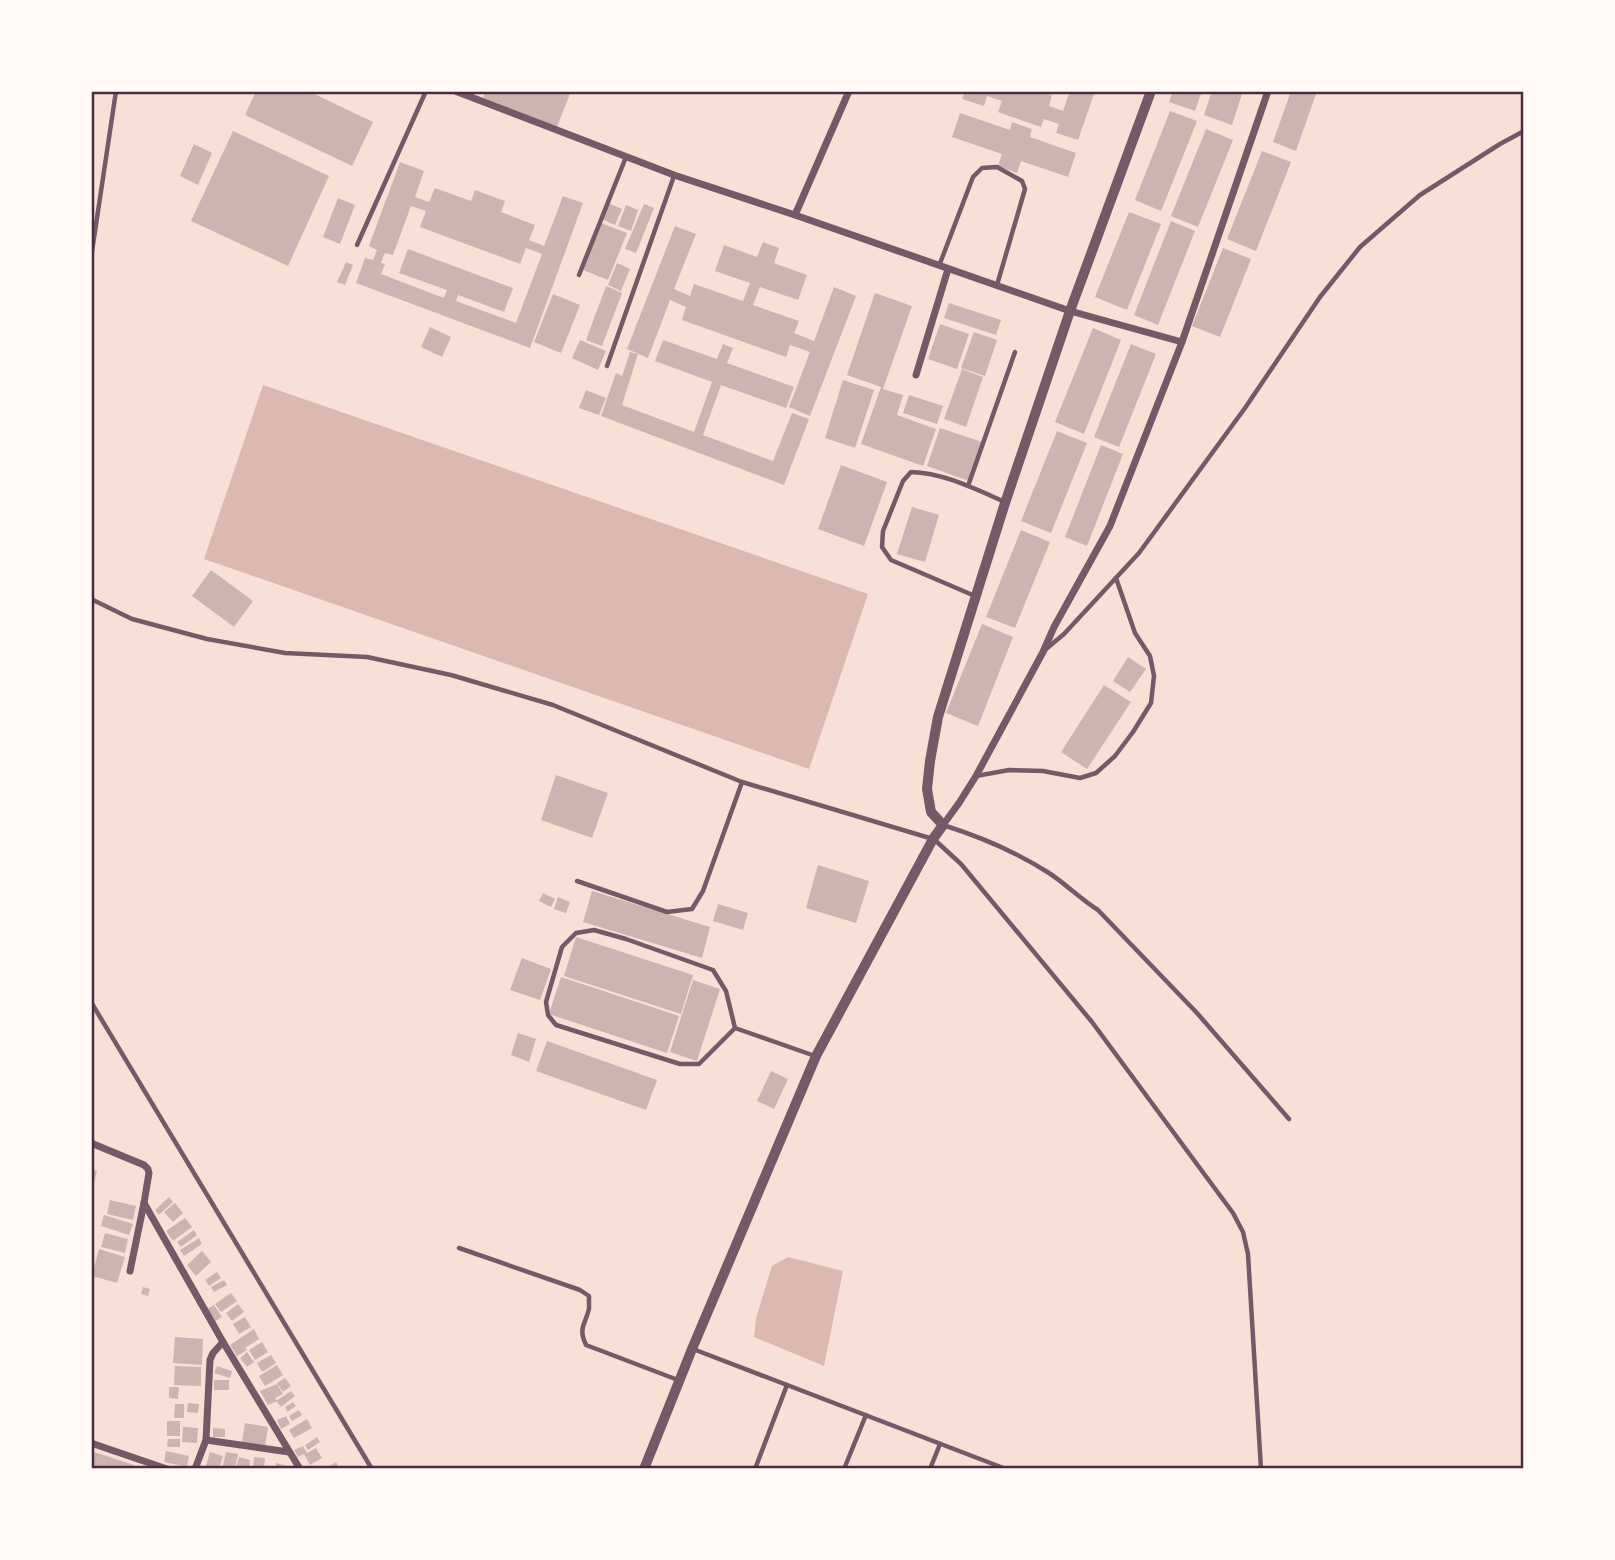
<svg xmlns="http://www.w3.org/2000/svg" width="1615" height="1560" font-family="'Noto Sans',sans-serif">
<rect width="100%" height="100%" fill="#f7e1d7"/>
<g fill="#dcb8b0">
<path d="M263,385l605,209 -59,175 -605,-210z"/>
<path d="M788,1257l55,14 -19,95 -70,-29 2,-19 16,-52z"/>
</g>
<g fill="#ccb4b1" fill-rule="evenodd">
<path d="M256,91h52l65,31 -21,44 -107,-51z"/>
<path d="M486,91h85l-14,36 -74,-29z"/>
<path d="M965,91h75l12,4 -3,11 14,5 7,-20h25l-17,49 -22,-7 3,-9 -15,-5 -3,8 -43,-15 4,-11 -15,-5 -3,10 -22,-7z"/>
<path d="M1173,91h29l-7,20 -26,-9z"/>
<path d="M1212,91h31l-11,34 -28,-10z"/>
<path d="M1291,91h26l-21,60 -23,-9z"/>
<path d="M1170,111l27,10 -36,90 -26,-11z"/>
<path d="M960,113l50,17 2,-8 20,7 -2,8 46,16 -8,24 -47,-16 -4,12 -19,-7 4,-12 -50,-17z"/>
<path d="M1206,129l27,11 -35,87 -27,-11z"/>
<path d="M233,131l96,45 -41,90 -97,-45z"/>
<path d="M194,144l18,9 -14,32 -18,-9z"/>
<path d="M1262,151l29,11 -35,89 -29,-12z"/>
<path d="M400,162l24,9 -9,26 14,5 6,-14 36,13 4,-11 30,11 -4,11 34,13 -6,15 15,6 19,-50 20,7 -53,145 -174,-65 9,-25 8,2 4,-10 -8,-4zM411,206l15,5 -6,16 100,37 6,-16 16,6 -26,69 -60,-22 2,-6 46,17 9,-24 -105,-39 -9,24 48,17 -3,8 -63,-24 4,-10 -4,-1 4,-10 8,2z"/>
<path d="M338,198l17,7 -15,39 -17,-7z"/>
<path d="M608,203l14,6 -7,16 -13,-6z"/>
<path d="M644,204l10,4 -18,45 -11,-4z"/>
<path d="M626,205l12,5 -7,21 -13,-5z"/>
<path d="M1129,212l32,12 -34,86 -32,-13z"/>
<path d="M1171,221l24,10 -37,94 -24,-10z"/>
<path d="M601,223l26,10 -19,47 -25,-10z"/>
<path d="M675,226l21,8 -22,55 16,7 4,-12 49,17 7,-18 -35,-12 9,-26 33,12 6,-15 16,6 -5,15 33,12 -9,25 -38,-13 -7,18 46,16 -5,12 20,8 20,-54 22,9 -46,120 -21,-9 21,-55 -20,-7 -4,12 -104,-37 4,-13 -16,-7 -22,58 -21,-9z"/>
<path d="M1223,248l28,11 -31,78 -28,-11z"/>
<path d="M346,262l7,3 -8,20 -8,-3z"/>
<path d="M617,263l13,6 -9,22 -13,-6z"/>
<path d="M606,286l16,7 -20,53 -16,-6z"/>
<path d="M875,293l37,13 -29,83 20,6 -6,20 39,14 -13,37 -62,-22 20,-57 -34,-12z"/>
<path d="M553,294l27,11 -19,48 -27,-11z"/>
<path d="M949,303l52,17 -5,15 -52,-17z"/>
<path d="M940,324l29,10 -12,35 -29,-10z"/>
<path d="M430,327l21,10 -9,20 -21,-10z"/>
<path d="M1093,328l28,12 -37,94 -29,-12z"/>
<path d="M974,332l23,8 -12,36 -24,-8z"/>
<path d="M580,340l26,11 -8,19 -26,-12z"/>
<path d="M663,340l54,19 6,-15 10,4 -6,15 67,24 -8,21 -65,-23 -18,50 70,26 19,-48 17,6 -25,66 -183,-69 15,-43 6,3 8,-24 8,2 -16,51 72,27 18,-50 -57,-21z"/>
<path d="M1131,344l25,10 -37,93 -25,-10z"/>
<path d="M962,369l21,8 -17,50 -22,-8z"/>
<path d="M843,380l31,10 -19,58 -30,-10z"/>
<path d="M586,390l20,8 -7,17 -20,-7z"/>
<path d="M909,395l34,11 -6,18 -34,-11z"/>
<path d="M940,428l42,14 -13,39 -42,-15z"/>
<path d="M1057,431l30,12 -36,90 -30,-12z"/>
<path d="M1101,445l22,9 -36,92 -22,-9z"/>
<path d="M841,465l46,17 -23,64 -46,-17z"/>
<path d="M912,507l27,8 -14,47 -28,-8z"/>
<path d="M1021,530l29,12 -35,86 -29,-11z"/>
<path d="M211,570l42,31 -19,26 -42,-31z"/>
<path d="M982,624l31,13 -35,89 -32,-13z"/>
<path d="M1128,657l18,12 -16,23 -17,-11z"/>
<path d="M1104,685l27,17 -44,67 -26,-17z"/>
<path d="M556,775l52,18 -16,45 -51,-18z"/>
<path d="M818,865l51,16 -13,42 -50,-15z"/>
<path d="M592,891l118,36 -8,31 -119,-36z"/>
<path d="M543,893l12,6 -4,8 -12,-6z"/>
<path d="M558,897l12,5 -4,11 -12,-4z"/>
<path d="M718,904l30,9 -5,17 -30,-9z"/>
<path d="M576,937l117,38 -12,39 -117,-38z"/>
<path d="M522,958l29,11 -11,31 -30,-10z"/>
<path d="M561,977l118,39 -12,37 -118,-39z"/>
<path d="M693,980l27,9 -23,72 -27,-9z"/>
<path d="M518,1033l18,6 -7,23 -18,-7z"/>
<path d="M547,1041l110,39 -11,30 -110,-39z"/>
<path d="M771,1071l17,8 -14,30 -17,-8z"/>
<path d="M91,1169l6,2 -5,20h-1z"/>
<path d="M169,1197l4,5 -14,13 -4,-5z"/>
<path d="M110,1200l26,6 -3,14 -26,-6z"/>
<path d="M175,1203l8,10 -10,9 -9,-10z"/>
<path d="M104,1215l29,9 -4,11 -28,-9z"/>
<path d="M185,1218l7,9 -19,14 -7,-10z"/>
<path d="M194,1230l3,5 -16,12 -4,-5z"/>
<path d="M105,1233l23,6 -3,14 -24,-6z"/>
<path d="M199,1238l3,6 -18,12 -4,-6z"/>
<path d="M99,1249l26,8 -8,26 -25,-7z"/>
<path d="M202,1251l9,11 -15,14 -9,-11z"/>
<path d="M217,1272l4,6 -12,8 -4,-6z"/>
<path d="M224,1280l3,5 -13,7 -3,-5z"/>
<path d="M143,1287l7,2 -2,7 -7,-2z"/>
<path d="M231,1293l6,8 -16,11 -6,-8z"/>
<path d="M238,1304l6,8 -12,9 -6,-8z"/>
<path d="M214,1305l8,12 -8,5 -7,-13z"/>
<path d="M245,1317l6,10 -12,7 -6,-10z"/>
<path d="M254,1329l5,10 -14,9 2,2 -10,6 -7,-11z"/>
<path d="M175,1337l28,2 -1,26 -29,-2z"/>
<path d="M262,1342l6,10 -13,8 -6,-10z"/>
<path d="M247,1352l7,10 -7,5 -7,-9z"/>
<path d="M271,1355l5,8 -14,9 -5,-9z"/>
<path d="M277,1365l6,10 -18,11 -6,-10z"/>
<path d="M175,1366l26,1v19l-27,-1z"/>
<path d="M217,1366l15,5 -2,7 -16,-5z"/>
<path d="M285,1378l6,8 -8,6 -6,-9z"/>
<rect x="214" y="1380" width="15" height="10"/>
<path d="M277,1384l6,10 -8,4 2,3 -9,4 -8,-14z"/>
<path d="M169,1387h10l-1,12 -9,-1z"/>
<path d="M291,1391l4,5 -14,11 -5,-6z"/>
<path d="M293,1402l3,4 -9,6 -2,-5z"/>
<path d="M188,1403l11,1 -1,9 -11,-1z"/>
<path d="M175,1404h9v14h-10z"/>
<path d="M299,1410l3,5 -10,6 -3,-5z"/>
<path d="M286,1416l4,8 -9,5 -4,-9z"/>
<path d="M307,1419l5,9 -18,10 -5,-8z"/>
<rect x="167" y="1421" width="13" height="15"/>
<path d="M245,1423l23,4 -3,19 -23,-4z"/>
<path d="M183,1427l15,1 -1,15 -15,-1z"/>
<path d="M213,1428l12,1v8h-12z"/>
<path d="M317,1437l3,5 -12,8 -3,-5z"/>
<path d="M168,1439h12v8h-13z"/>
<path d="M303,1446l4,7 9,-5 6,10 -12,7 -6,-11 -6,3 -4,-7z"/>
<path d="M91,1451l43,14 -1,4h-42z"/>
<path d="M166,1451l23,5 -2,11 -23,-5z"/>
<path d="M210,1452l13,4 -4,13h-14z"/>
<path d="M226,1452l12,2 -3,15h-13z"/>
<path d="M239,1457l11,3 -1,9h-13z"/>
<path d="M254,1457l11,1 -1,11h-11z"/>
<path d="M336,1462l4,7h-15z"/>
<path d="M276,1463l19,5v1h-20z"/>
</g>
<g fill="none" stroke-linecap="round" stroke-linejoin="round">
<g stroke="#755966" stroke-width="4.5">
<path d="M357,245l69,-154"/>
<path d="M91,258l25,-167"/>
<path d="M939,266l34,-89 9,-9 15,-1 25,14 3,8 -28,96"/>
<path d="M579,275l47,-118"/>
<path d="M607,366l67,-190"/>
<path d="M968,486l47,-134"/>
<path d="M975,596l-84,-36 -9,-13 1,-16 20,-50 8,-9c33,1 64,17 94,30"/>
<path d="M91,599l41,20 75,20 78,14 82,4 84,18 102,30 189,77 191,57 4,3 24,22 131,158 141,191 10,19 5,22 13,215"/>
<path d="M1046,649l18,-15 75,-81 106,-145 75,-111 40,-50 60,-52 80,-51 24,-13"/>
<path d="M976,776l33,-6 34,1 37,7 16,-5 19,-17 18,-24 18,-29 3,-27 -4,-20 -15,-23 -19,-55"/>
<path d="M943,825c35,11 75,28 106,48 17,11 31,26 49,37l99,103 92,106"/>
<path d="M577,881l90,31 25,-3 11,-18 39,-109"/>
<path d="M91,1002l281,467"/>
<path d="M735,1028l-9,-37 -13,-21 -87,-31 -32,-9 -18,3 -14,14 -16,55 2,13 8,10 124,39h19l36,-36 80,28"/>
<path d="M459,1248l121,42 9,6c0,3 0,11 0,13 -4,16 -11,19 -3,36l92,35"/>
<path d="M693,1349l313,120"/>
<path d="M755,1469l32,-84"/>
<path d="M844,1469l22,-54"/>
<path d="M930,1469l10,-25"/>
</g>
<g stroke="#755966" stroke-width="7">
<path d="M455,91l219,84 121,40 275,96 112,31"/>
<path d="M795,215l54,-124"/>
<path d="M916,375l32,-106"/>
<path d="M943,825l16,-22 17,-27 67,-124 11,-25 56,-101 72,-184 86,-251"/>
<path d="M91,1143l53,22 4,4 1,4 -5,30 79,139 77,127"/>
<path d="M130,1271l14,-68"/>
<path d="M206,1440l83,12"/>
<path d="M91,1443l76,26"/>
<path d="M195,1469l11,-29 4,-80 3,-7 10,-11"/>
</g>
<path stroke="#755966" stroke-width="10" d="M644,1469l48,-120 124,-293 117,-217 10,-14 -12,-13 -4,-23 3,-28 8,-44 67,-214 65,-192 81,-220"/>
</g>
<rect width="1615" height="1560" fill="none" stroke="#fffaf5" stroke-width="186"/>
<rect x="93" y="93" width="1429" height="1374" fill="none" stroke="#4a2c40" stroke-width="2.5"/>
</svg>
